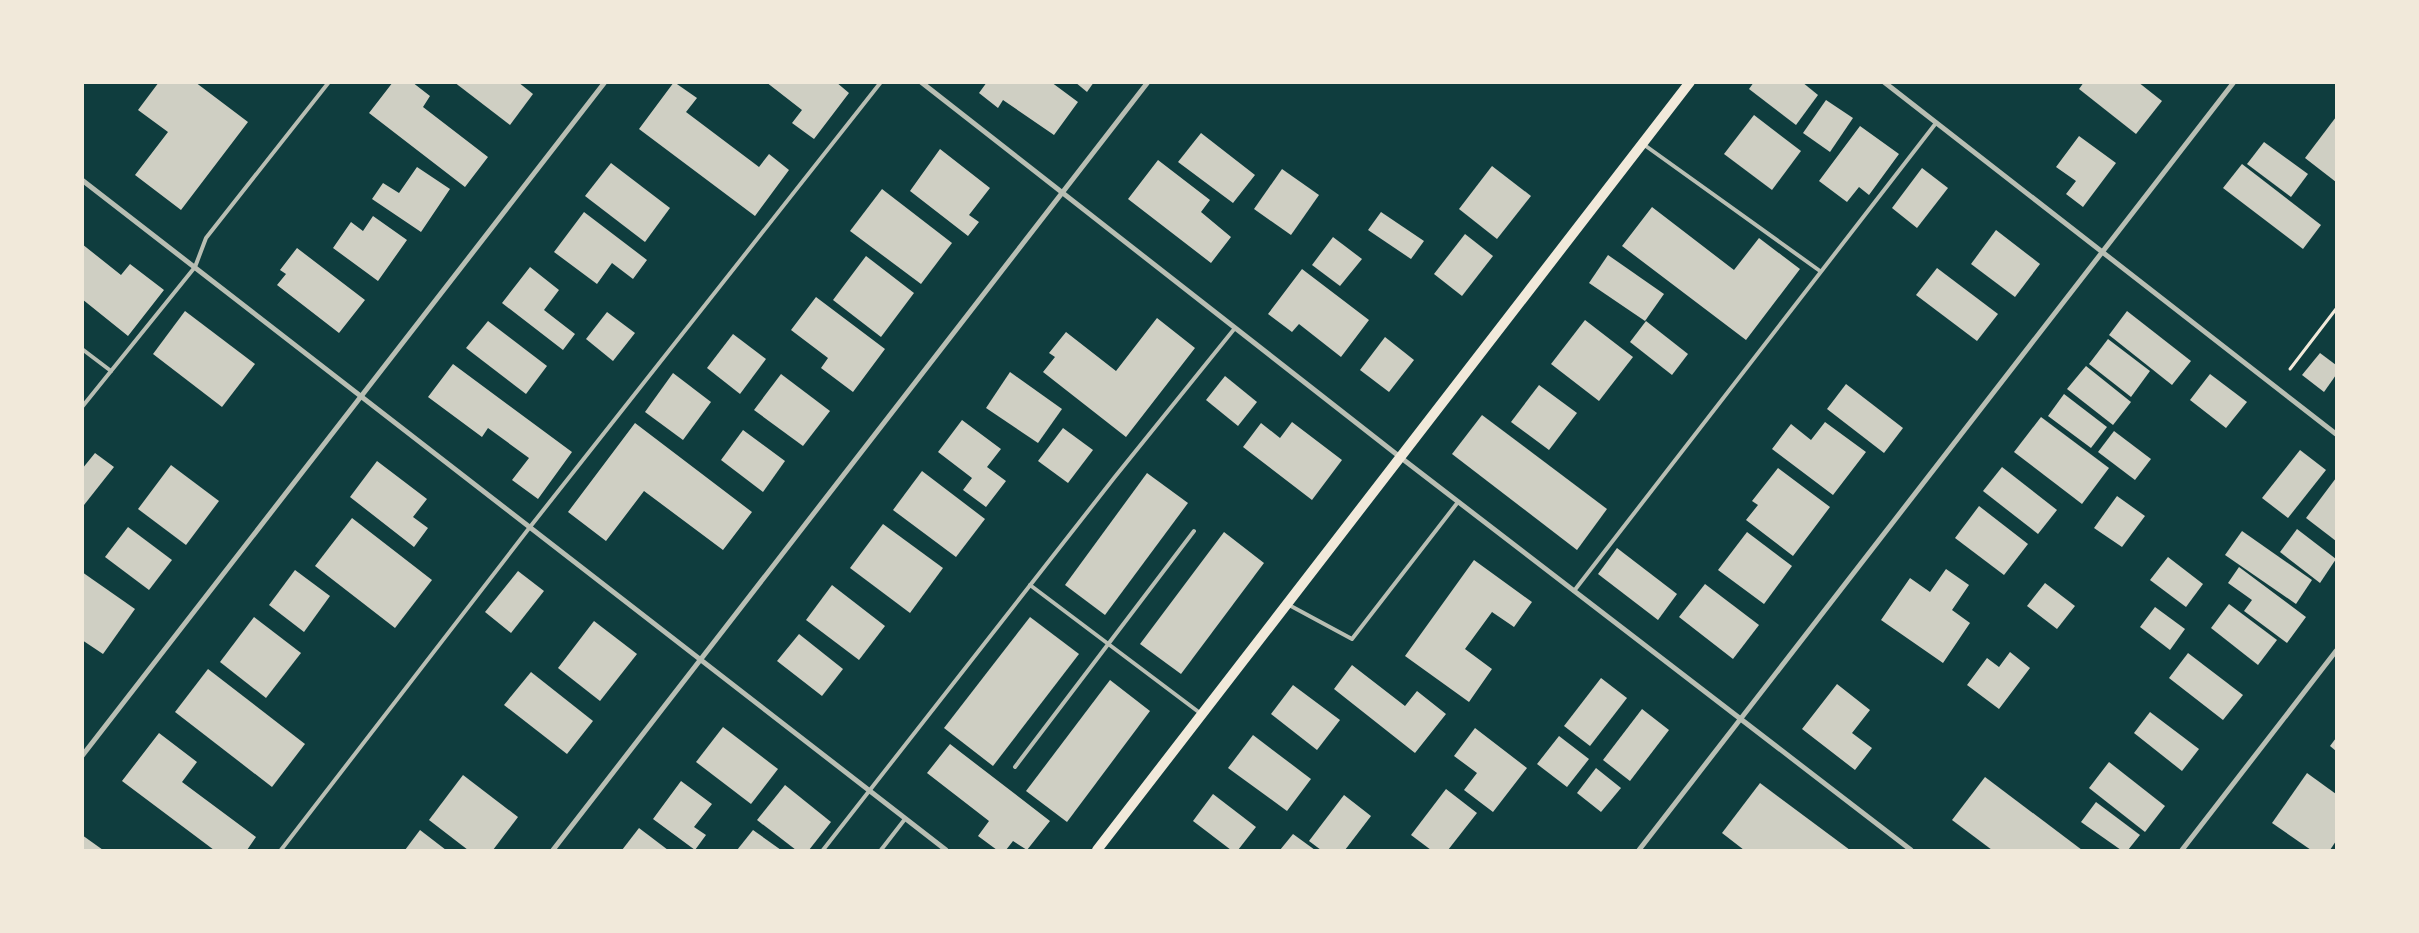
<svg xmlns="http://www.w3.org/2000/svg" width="2419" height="933" font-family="'Source Sans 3',sans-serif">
<rect width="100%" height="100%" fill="#0f3d3e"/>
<g fill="#cfcfc3">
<path d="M159,82h36l53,40 -67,88 -46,-35 33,-43 -30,-22z"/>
<path d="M393,82h19l18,14 -7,11 65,50 -23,30 -96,-74z"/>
<path d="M454,82h64l15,12 -23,31z"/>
<path d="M674,82l23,16 -11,14 73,55 10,-13 20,16 -34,46 -116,-87z"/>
<path d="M766,82h70l13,11 -35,46 -22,-16 10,-13z"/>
<path d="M987,82h64l27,20 -24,33 -51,-35 -5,8 -19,-15z"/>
<path d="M1075,82h19l-7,10z"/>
<path d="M1754,82h48l16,13 -22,30 -47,-36z"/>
<path d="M2084,82h54l24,19 -26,33 -57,-45z"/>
<path d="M1826,100l27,18 -23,34 -27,-19z"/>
<path d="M1754,115l47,36 -29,39 -48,-36z"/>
<path d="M2336,117v65l-31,-24z"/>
<path d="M1860,126l39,28 -30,41 -10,-8 -12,15 -28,-21z"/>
<path d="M1201,133l54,42 -22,28 -55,-41z"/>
<path d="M2079,136l37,27 -33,44 -17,-13 10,-13 -20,-14z"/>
<path d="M2264,142l44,32 -17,23 -44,-33z"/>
<path d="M940,149l50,39 -21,27 10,7 -11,14 -58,-45z"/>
<path d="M1158,160l52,40 -9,12 30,25 -20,26 -83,-64z"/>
<path d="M611,163l59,45 -25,34 -60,-46z"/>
<path d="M2242,164l79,61 -18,24 -80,-61z"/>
<path d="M1492,166l39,30 -34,43 -38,-30z"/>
<path d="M417,167l33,22 -29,43 -49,-33 11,-16 16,10z"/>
<path d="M1922,168l26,20 -31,40 -25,-20z"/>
<path d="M1282,169l37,26 -28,40 -37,-26z"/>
<path d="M882,189l70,54 -31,41 -71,-53z"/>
<path d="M1652,207l82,63 25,-32 41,31 -54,71 -124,-94z"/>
<path d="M584,212l63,48 -14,19 -21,-16 -15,21 -43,-32z"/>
<path d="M1381,212l43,29 -13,18 -43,-29z"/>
<path d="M373,216l34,24 -29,41 -45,-33 18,-26 12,9z"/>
<path d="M1996,230l44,34 -25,33 -44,-33z"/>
<path d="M1465,234l28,22 -31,40 -28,-22z"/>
<path d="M1333,237l29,22 -22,27 -28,-21z"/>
<path d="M82,244l39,31 9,-11 34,26 -36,46 -46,-37z"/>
<path d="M297,248l68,52 -26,33 -62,-48 9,-11 -6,-4z"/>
<path d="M1608,255l56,39 -19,27 -56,-38z"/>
<path d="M866,256l48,37 -33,44 -48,-37z"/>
<path d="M530,267l29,23 -15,20 31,24 -12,16 -61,-47z"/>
<path d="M1937,268l61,46 -21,27 -61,-46z"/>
<path d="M1302,269l67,51 -28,37 -42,-33 -7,8 -24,-18z"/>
<path d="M816,297l69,52 -32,43 -32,-24 7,-10 -37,-28z"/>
<path d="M185,311l70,53 -33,43 -69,-53z"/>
<path d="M2127,311l64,50 -19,24 -63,-50z"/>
<path d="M607,312l28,21 -22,28 -27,-22z"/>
<path d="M1157,318l38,30 -69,89 -83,-65 12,-15 -6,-4 17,-21 50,39z"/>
<path d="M1585,320l48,37 -34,44 -48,-37z"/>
<path d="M488,321l59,45 -21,28 -60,-46z"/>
<path d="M1646,321l42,33 -16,21 -42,-33z"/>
<path d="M733,334l33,25 -26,35 -33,-26z"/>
<path d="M1385,337l29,23 -25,32 -29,-22z"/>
<path d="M2108,339l42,32 -19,26 -42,-33z"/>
<path d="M2320,353l16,12v10l-12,17 -22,-17z"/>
<path d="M453,364l119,88 -34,47 -26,-19 17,-22 -41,-30 -6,9 -54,-40z"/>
<path d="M2086,366l45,36 -18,23 -46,-36z"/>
<path d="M1010,372l52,37 -24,34 -52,-35z"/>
<path d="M673,373l38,29 -28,38 -38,-28z"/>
<path d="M781,374l49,37 -27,35 -49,-36z"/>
<path d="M2210,374l37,28 -21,26 -36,-28z"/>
<path d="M1225,376l32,26 -19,24 -32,-26z"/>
<path d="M1846,384l57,44 -19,25 -57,-44z"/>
<path d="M1539,385l38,28 -28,37 -38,-28z"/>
<path d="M2064,394l43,33 -16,21 -43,-32z"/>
<path d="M1482,415l125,94 -30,41 -125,-96z"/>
<path d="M2041,417l68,51 -27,36 -68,-52z"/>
<path d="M962,420l39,29 -14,18 19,14 -20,26 -23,-17 9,-12 -34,-26z"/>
<path d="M1292,422l50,38 -30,40 -69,-53 18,-24 19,15z"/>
<path d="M1825,422l41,30 -33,43 -61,-46 19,-25 20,16z"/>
<path d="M635,423l117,89 -29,38 -79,-59 -38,50 -38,-29z"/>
<path d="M1063,428l30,22 -25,33 -30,-22z"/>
<path d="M743,430l42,31 -22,31 -42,-32z"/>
<path d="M2114,431l37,28 -16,21 -37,-28z"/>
<path d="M2300,450l26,20 -38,48 -26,-20z"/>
<path d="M95,453l19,14 -30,38 -2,-36z"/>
<path d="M377,461l50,38 -14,18 15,11 -14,19 -64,-50z"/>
<path d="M171,465l48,36 -33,44 -48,-36z"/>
<path d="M2002,467l55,43 -19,24 -55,-43z"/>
<path d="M1778,468l52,39 -37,49 -47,-36 12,-15 -6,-4z"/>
<path d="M922,471l63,48 -29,38 -63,-47z"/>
<path d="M1147,473l41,30 -83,112 -40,-30z"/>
<path d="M2336,478v63l-30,-23z"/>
<path d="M2117,496l28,20 -23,31 -28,-19z"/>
<path d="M1979,506l49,38 -24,31 -49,-37z"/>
<path d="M352,518l80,62 -37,48 -80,-62z"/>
<path d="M883,524l60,44 -33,45 -60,-45z"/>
<path d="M128,527l44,33 -23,30 -44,-33z"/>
<path d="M2297,529l39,30 -16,24 -40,-31z"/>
<path d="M2242,531l70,49 -16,24 -71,-49z"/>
<path d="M1224,532l40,31 -83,111 -41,-30z"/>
<path d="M1747,532l45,34 -28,38 -46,-34z"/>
<path d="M1617,548l60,46 -19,26 -60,-46z"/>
<path d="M2168,557l35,27 -17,23 -36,-27z"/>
<path d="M1474,560l58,42 -18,25 -22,-15 -27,37 27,20 -23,33 -64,-46z"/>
<path d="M2239,567l67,50 -19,26 -43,-32 8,-11 -24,-17z"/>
<path d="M1946,569l23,16 -17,25 18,13 -27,40 -62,-43 29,-42 20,14z"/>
<path d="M295,570l35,26 -26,36 -35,-27z"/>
<path d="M518,571l26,20 -33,42 -26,-21z"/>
<path d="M82,572l53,37 -32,45 -21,-14z"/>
<path d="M2045,583l30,23 -18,23 -30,-23z"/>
<path d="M1705,584l54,41 -26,34 -54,-42z"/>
<path d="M832,585l53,41 -26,34 -53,-40z"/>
<path d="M2229,604l48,36 -19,25 -47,-37z"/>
<path d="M2155,607l30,22 -15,21 -30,-23z"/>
<path d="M254,617l47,36 -35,45 -46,-36z"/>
<path d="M1030,617l49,37 -86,112 -49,-38z"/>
<path d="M594,621l43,33 -37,47 -42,-33z"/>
<path d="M799,634l44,35 -21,27 -45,-35z"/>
<path d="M2010,652l20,16 -31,41 -32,-24 20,-27 12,9z"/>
<path d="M2188,653l55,42 -20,25 -54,-42z"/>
<path d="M1352,665l53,41 12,-15 29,23 -31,39 -81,-64z"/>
<path d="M208,669l97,75 -33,43 -97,-75z"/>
<path d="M531,672l62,49 -26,33 -63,-49z"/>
<path d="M1601,678l26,20 -37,48 -26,-20z"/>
<path d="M1110,680l40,31 -83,111 -41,-31z"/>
<path d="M1837,684l33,26 -18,23 20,15 -17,22 -53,-41z"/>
<path d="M1293,685l47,35 -23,30 -46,-36z"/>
<path d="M1642,709l27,21 -39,51 -27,-21z"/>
<path d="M2150,712l49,37 -17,22 -48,-38z"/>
<path d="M723,727l55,42 -27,35 -55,-42z"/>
<path d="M1475,728l52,40 -34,44 -29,-22 13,-17 -23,-17z"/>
<path d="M159,733l38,29 -15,20 74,55 -9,13h-33l-92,-69z"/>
<path d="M1253,735l58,44 -24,32 -59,-43z"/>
<path d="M1559,736l30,23 -22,28 -30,-23z"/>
<path d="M2336,738v13l-6,-5z"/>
<path d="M950,744l100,77 -23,29 -14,-9 -7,9h-9l-19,-14 11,-15 -62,-48z"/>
<path d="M2109,762l56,44 -20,26 -56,-44z"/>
<path d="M1596,768l25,20 -20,24 -24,-19z"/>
<path d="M2307,773l29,21v47l-6,9h-19l-39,-27z"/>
<path d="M463,775l55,42 -25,33h-25l-39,-30z"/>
<path d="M1985,777l97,73h-90l-40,-30z"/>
<path d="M681,781l31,23 -18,23 12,8 -11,15 -42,-31z"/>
<path d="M1760,783l90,67h-106l-22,-17z"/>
<path d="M785,785l46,37 -22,28h-13l-39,-30z"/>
<path d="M1446,789l31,24 -29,37h-17l-20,-15z"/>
<path d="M1213,794l43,33 -18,23h-7l-38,-29z"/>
<path d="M1344,795l27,21 -26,34h-24l-12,-9z"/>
<path d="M2096,802l44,33 -12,15h-7l-40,-28z"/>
<path d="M639,828l29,22h-46z"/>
<path d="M420,830l26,20h-41z"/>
<path d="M753,830l28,20h-44z"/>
<path d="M1293,834l22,16h-35z"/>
<path d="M82,835l21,15h-21z"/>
</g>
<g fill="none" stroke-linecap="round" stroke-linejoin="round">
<path stroke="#f1e9da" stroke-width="3" d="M2290,369l46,-60"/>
<g stroke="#b8beb3" stroke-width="4">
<path d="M1643,144l177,127"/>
<path d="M82,349l29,22"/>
<path d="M82,407l113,-140 11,-29 123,-156"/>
<path d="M1030,585l170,128"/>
<path d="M1574,591l362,-468"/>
<path d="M1289,605l63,34 106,-137"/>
<path d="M1015,767l179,-236"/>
<path d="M281,850l249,-323 351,-445"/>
<path d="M823,850l291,-372 121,-150"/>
<path d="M881,850l24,-31"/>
</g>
<g stroke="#b8beb3" stroke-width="5">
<path d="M921,82l479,375 511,393"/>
<path d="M1884,82l452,352"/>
<path d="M82,180l864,670"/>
<path d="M82,756l523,-674"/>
<path d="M553,850l595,-768"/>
<path d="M1639,850l595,-768"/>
<path d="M2182,850l154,-199"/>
</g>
<path stroke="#f1e9da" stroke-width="10" d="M1097,850l593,-768"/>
</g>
<rect width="2419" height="933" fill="none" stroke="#f1e9da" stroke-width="168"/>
</svg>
